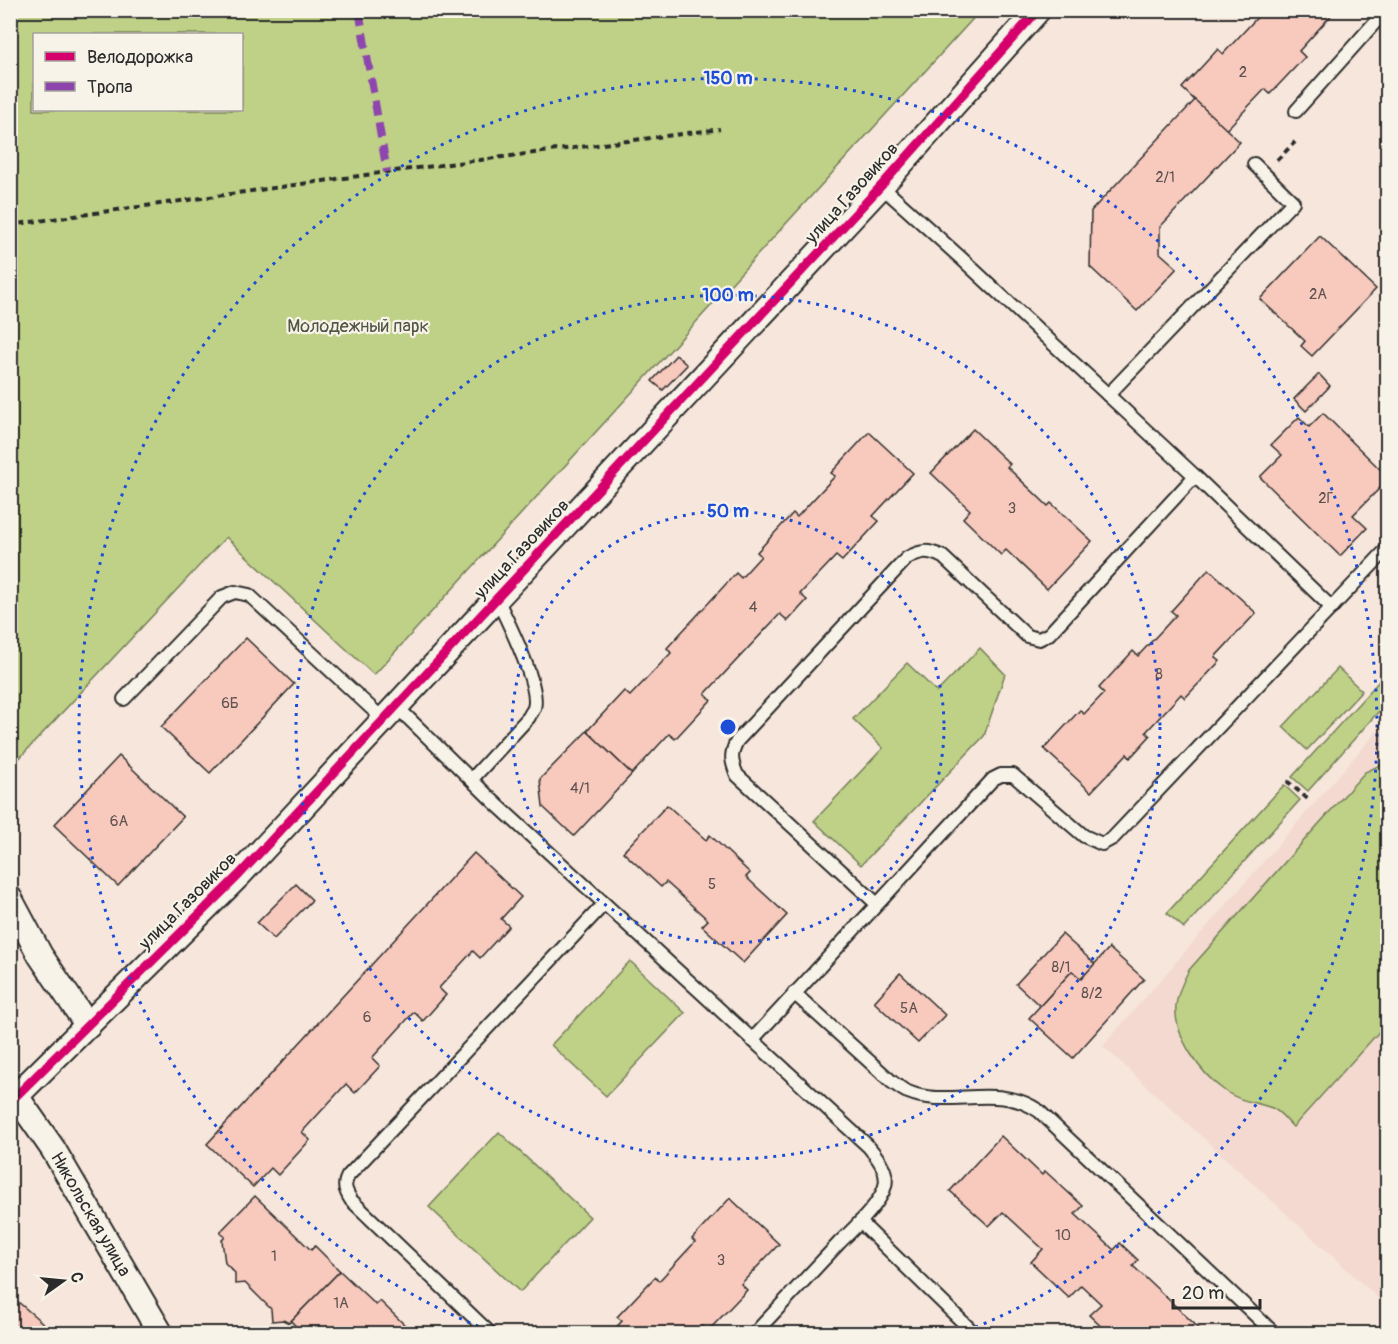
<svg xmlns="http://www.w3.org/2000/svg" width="1398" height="1344" font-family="Pangolin,sans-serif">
<rect width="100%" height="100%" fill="#f7e6db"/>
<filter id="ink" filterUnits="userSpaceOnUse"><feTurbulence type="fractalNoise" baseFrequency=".0167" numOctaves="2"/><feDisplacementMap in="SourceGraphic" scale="12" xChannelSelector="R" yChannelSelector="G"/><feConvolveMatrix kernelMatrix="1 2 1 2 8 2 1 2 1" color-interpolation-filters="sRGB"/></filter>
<g filter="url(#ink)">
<path fill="#f3d9cf" d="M1387,720v586l-284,-260z"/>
<g fill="#bed187" stroke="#747e59" stroke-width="1.5" fill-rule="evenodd">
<path d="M10,11l1,-1 969,1 -606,664 -148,-138 -213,228 -3,-4zM242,34v76h-208v-76z"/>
<path d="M980,648l25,26 -21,62 -123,129 -47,-44 69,-73 -30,-29 54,-56 30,29z"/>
<path d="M1338,668l24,23 -55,59 -24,-23z"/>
<path d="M1380,680l7,7v15l-79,89 -16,-14z"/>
<path d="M1387,762v261l-94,104c-6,-6 -13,-16 -21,-19 -16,-6 -31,-6 -47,-17 -24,-17 -52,-55 -49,-86 2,-13 7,-24 13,-35l176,-198z"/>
<path d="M1284,785l16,15 -116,128 -17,-15z"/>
<path d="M630,961l55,52 -79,83 -55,-51z"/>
<path d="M499,1132l91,85 -70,75 -91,-85z"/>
</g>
<g fill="#f8c9bd" stroke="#2b2b2b" stroke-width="1.5">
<path d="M1264,10h72l-37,41 6,6 -35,37 -5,-5 -39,41 -44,-42 36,-39 5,5z"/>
<path d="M1195,100l45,42 -80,85v26l17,15 -40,43 -47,-44 1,-56z"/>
<path d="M1320,236l56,53 -64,67 -11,-10 4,-5 -45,-42z"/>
<path d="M676,355l11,10 -24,25 -11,-9z"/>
<path d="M1319,374l11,12 -24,25 -12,-12z"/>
<path d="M1323,413l65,64v3l-35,35 14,13 -27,28 -80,-79 22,-22 -11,-10 28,-28 10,10z"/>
<path d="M973,429l37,35 -3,3 41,39 3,-3 41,38 -45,48 -41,-39 -5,5 -38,-37 7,-8 -39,-37z"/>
<path d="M869,432l44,41 -40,43 6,5 -37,40 -6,-5 -36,38 7,6 -19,21 -8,-7 -75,80 6,6 -36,39 -6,-5 -37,40 -45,-43 37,-40 6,5 41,-43 -4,-5 69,-75 5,5 20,-22 -4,-4 36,-39 4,4 38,-41 -4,-3z"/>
<path d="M1209,569l47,44 -41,44 5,4 -35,37 -4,-4 -35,38 4,4 -20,22 -3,-4 -36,38 -47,-43 36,-39 4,4 20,-21 -5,-5 34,-37 5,5 38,-41 -5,-4z"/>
<path d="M246,638l48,46 -84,89 -49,-46z"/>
<path d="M587,731l45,43 -58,62 -31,-29 -3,-28z"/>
<path d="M119,756l64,61 -65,69 -64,-61z"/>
<path d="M667,805l39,35 4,-5 40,38 -4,4 41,38 -44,48 -41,-37 6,-6 -42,-38 -5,5 -38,-35z"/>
<path d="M474,853l47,44 -20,22 8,7 -29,32 -7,-7 -34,37 7,7 -23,26 -9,-9 -42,46 8,8 -25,27 -9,-9 -44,48 8,8 -32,35 -7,-7 -18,19 -46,-43z"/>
<path d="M296,884l16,16 -38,39 -17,-16z"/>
<path d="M1062,934l33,30 -14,15 -9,-8 -32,35 -24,-22z"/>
<path d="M1109,948l35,31 -71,79 -44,-40 43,-47 9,8z"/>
<path d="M900,973l45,42 -27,28 -44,-41z"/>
<path d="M1001,1136l41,39 3,-4 38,35 -8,8 39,36 6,-7 18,17 -5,6 72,68h-96l-20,-19 12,-11 -20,-19 -12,13 -38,-36 12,-13 -40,-37 -14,14 -39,-35z"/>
<path d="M255,1196l56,54 4,-4 25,25 -51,52 -6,-3 -11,1 -1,-12 -26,-26 -10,1v-11l-10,-10 -3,-23 3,-3 -5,-5z"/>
<path d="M730,1198l49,46 -38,40 6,6 -39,41 -6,-5 -8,8h-84l12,-13 -5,-4 38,-40 4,4 36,-39 -3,-3z"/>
<path d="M340,1271l36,34 4,-4 34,33h-111l-12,-13z"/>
<path d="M10,1295l41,35 -3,4h-38z"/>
</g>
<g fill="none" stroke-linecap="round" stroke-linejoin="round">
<g stroke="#2b2b2b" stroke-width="16">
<g id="service">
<path d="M1296,111l90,-101"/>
<path d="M881,186l81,73 233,217"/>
<path d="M1108,395l185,-193 -39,-38"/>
<path d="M124,699l98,-102 13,-5 14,3 135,125"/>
<path d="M397,707l96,94 375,345c9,11 21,25 17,40 -5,19 -32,43 -46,57 -28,30 -56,60 -85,91"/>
<path d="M472,779l57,-62c0,-1 5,-8 5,-9 7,-21 -27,-88 -37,-109"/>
<path d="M877,904l-140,-129c-6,-14 -7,-21 0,-34l170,-183c15,-8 21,-8 36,-1l84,79 12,3 10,-5 146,-158 137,132"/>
<path d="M794,993l98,89c5,3 10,8 16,10 40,17 90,-10 131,19l236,223"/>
<path d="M752,1040l241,-261 8,-4h12l71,61 18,8 11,-6 275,-290"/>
<path d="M860,1222l115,112"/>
<path d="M491,1334l-140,-134c-6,-10 -8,-15 -3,-24l256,-272"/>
</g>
</g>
<g stroke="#2b2b2b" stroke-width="28">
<g id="minor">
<path d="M10,899l30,56 48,71"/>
<path id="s1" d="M16,1096l37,53 108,185"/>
<path d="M10,1102l229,-227 642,-689 157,-176"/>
</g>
</g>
<g stroke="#2b2b2b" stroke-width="4" stroke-dasharray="6 4.5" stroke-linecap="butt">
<path d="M1277,160l18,-18"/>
<path d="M10,225l377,-53 333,-43"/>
<path d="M1287,781l22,19"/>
</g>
<use href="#service" stroke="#f7f3e8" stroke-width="12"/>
<use href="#minor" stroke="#f7f3e8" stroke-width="24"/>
<path stroke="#8e44ad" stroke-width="8" stroke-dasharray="15 8" stroke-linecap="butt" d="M359,10l28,162"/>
<g stroke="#f7f3e8" stroke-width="13">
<path id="cycleway" d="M10,1102l229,-227 642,-689 157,-176"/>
</g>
<use href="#cycleway" stroke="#d6006c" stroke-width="9"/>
</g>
</g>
<g fill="none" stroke="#1d4ed8" stroke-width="3" stroke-dasharray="3 6">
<circle cx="728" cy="727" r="216"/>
<circle cx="728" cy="727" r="432"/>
<path d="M495 1333A649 649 0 1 1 961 1333"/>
</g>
<g text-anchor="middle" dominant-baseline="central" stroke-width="4.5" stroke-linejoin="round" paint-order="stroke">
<g font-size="15" fill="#5e5250">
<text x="1243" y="72">2</text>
<text x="1165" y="177">2/1</text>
<text x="1318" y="294">2А</text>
<text x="1326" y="498">2Г</text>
<text x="1012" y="508">3</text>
<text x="753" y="607">4</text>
<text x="1159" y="674">8</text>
<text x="230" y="703">6Б</text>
<text x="580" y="788">4/1</text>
<text x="119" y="821">6А</text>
<text x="712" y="884">5</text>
<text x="1061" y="967">8/1</text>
<text x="1092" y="993">8/2</text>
<text x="909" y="1008">5А</text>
<text x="367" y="1017">6</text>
<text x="1063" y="1235">10</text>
<text x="274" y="1256">1</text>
<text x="721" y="1260">3</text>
<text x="341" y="1303">1А</text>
</g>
<g font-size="18" fill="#2b2b2b" stroke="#f7f3e8">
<text transform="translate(852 193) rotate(-48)">улица Газовиков</text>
<text transform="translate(522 549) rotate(-47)">улица Газовиков</text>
<text transform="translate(188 901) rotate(-45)">улица Газовиков</text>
<text stroke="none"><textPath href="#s1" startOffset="140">Никольская улица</textPath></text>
</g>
<g font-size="18" fill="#505442" stroke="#f7f3e8">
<text x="358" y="326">Молодежный парк</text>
</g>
</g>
<circle cx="728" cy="727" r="9" fill="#1d4ed8" stroke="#f7f3e8" stroke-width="3"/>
<g font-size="18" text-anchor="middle" font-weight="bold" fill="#1d4ed8" stroke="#f7f3e8" stroke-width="4.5" stroke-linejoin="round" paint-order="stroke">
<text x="728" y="84">150 m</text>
<text x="728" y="301">100 m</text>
<text x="728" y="517">50 m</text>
</g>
<rect width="1398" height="1344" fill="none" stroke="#f7f3e8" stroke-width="36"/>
<rect x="18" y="18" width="1362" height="1308" fill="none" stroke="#2b2b2b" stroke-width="2" filter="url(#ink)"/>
<rect x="33" y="33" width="210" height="78" fill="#f7f3e8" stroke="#a5a39c" stroke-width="1.5"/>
<rect x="45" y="52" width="30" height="9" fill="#d6006c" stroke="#a5a39c" stroke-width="1.5"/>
<text x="87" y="63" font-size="18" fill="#2b2b2b">Велодорожка</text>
<rect x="45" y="82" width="30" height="9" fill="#8e44ad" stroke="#a5a39c" stroke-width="1.5"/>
<text x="87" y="93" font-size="18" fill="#2b2b2b">Тропа</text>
<g transform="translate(63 1281) rotate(75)" stroke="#f7f3e8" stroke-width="4.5" paint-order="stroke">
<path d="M0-4.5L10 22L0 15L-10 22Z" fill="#2b2b2b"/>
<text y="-9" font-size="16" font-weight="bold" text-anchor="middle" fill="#2b2b2b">С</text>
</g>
<path d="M1173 1299v9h87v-9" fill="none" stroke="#2b2b2b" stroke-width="3"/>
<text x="1182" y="1299" font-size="18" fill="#2b2b2b" stroke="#f7f3e8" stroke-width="4.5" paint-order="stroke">20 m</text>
</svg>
